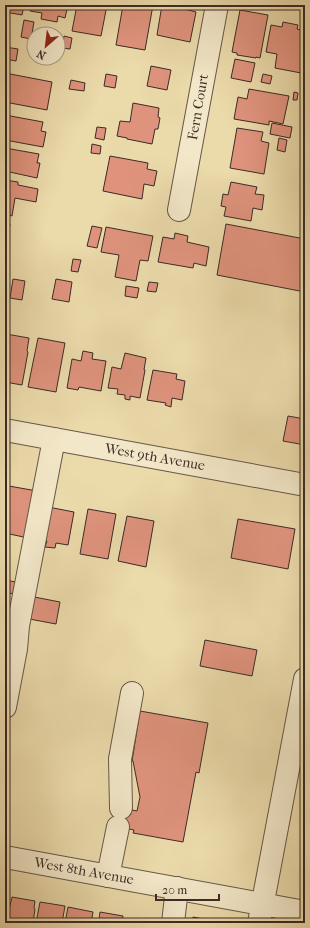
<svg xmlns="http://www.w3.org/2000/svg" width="310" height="928" font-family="'IM FELL French Canon',serif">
<rect width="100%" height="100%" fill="#ebdaaa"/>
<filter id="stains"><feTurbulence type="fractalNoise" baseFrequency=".005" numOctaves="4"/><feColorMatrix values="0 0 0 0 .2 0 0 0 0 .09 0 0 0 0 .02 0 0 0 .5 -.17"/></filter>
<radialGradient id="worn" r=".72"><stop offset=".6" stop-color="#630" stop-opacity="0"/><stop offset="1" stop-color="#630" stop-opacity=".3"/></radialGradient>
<g fill="#df937d" stroke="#3b2b26">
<path d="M5,5h19l-2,10 -17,-3z"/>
<path d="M32,5h36l-3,13 -7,-2 -1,6 -16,-3 1,-6 -12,-2z"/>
<path d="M77,5h30l-6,31 -29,-5z"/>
<path d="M123,5h30l-8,45 -29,-5z"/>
<path d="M162,5l10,2 1,-2h13l-1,4 11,3 -6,30 -33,-7z"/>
<path d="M240,10l28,5 -8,43 -4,-1v1l-19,-3v-2l-5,-1z"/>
<path d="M24,20l10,2 -3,17 -10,-2z"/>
<path d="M283,22l15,3 -1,4 8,2v19l-4,23 -26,-5 2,-14 -11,-2 5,-27 11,2z"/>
<path d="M64,36l8,2 -2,11 -8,-1z"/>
<path d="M5,47l13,2 -2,12 -11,-2z"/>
<path d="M235,59l20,4 -4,19 -20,-4z"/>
<path d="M151,66l20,4 -4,20 -20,-4z"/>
<path d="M5,73l47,9 -5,28 -42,-8z"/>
<path d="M106,74l11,2 -2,12 -11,-2z"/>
<path d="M263,74l9,2 -2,8 -9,-2z"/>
<path d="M71,80l14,3 -1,8 -15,-2z"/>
<path d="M249,89l40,7 -6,28 -14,-3v4l-35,-6 4,-22 9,2z"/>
<path d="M294,92l4,1 -1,7h-4z"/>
<path d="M133,103l26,5 -1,9 2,1 -2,11h-3l-3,15 -25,-5v-1l-10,-2 3,-15 10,1z"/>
<path d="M5,115l38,7 -2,9 5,1 -3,15 -38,-7z"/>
<path d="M304,122h1v15l-4,-1z"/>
<path d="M272,123l20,4 -2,11 -20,-4z"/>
<path d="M97,127l9,1 -2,12 -9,-2z"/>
<path d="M237,128l26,4 -2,9 8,2 -5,31 -34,-6z"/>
<path d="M279,138l8,2 -2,12 -8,-2z"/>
<path d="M92,144l9,2 -1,8 -9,-1z"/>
<path d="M5,148l34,6 -2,9h3l-3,15 -32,-7z"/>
<path d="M110,156l38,7 -1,6 10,2 -3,15 -10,-2 -2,15 -39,-8z"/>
<path d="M5,180l13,2v3l20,4 -2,13 -21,-4 -3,18 -7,-2z"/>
<path d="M231,182l26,5 -2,7 9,1 -2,15 -9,-2 -2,13 -27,-5 2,-9 -5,-1 2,-12 5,1z"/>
<path d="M5,223l5,1 -5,30z"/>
<path d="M226,224l79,15v53l-88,-17z"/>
<path d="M92,226l10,2 -5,20 -10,-2z"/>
<path d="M106,227l47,9 -5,25 -8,-1 -4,21 -21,-4 4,-22 -18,-3z"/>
<path d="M175,233l13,3 -1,6 22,5 -3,19 -12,-3 -1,5 -35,-6 5,-25 11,2z"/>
<path d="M73,259l8,1 -3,12 -7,-1z"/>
<path d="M13,279l12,2 -3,19 -12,-2z"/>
<path d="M56,279l16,3 -3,20 -17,-3z"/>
<path d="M149,282l9,1 -2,9 -9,-1z"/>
<path d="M126,286l13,2 -2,10 -12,-2z"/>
<path d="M6,334l23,4 -2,13 1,1 -6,33 -17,-3v-44z"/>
<path d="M38,338l27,5 -9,49 -28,-5z"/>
<path d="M83,351l10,2 -1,6 14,2 -5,30 -22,-4 -1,3 -11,-2 5,-29 9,2z"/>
<path d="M125,353l21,5 -2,12h1l-5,28 -10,-2v4l-5,-1v-4l-8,-1 1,-5 -10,-1 4,-21 9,2z"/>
<path d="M153,370l24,4 -1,5 9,2 -3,19 -10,-2 -1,9 -6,-2 1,-2 -19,-3z"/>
<path d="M288,416l17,3v26l-22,-4z"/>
<path d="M9,486l28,5 -9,47 -23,-5v-25z"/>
<path d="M48,507l26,5 -6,33 -12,-2 -1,5 -10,-1 2,-6 -6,-1z"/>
<path d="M88,509l28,5 -8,45 -28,-5z"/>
<path d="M127,516l27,5 -8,46 -28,-6z"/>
<path d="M238,519l57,10 -7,40 -57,-11z"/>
<path d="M5,580l16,3 -3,12 -13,-3z"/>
<path d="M29,596l31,6 -4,22 -32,-6z"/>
<path d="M205,640l52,10 -5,26 -52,-10z"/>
<path d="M140,711l68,12 -9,50 -3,-1 -13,70 -50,-9 1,-3 -21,-4 3,-19 21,4 3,-14 -7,-36h-1z"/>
<path d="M12,897l23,4 -1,7 1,1 -2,14h-27z"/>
<path d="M40,902l25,4 -3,17h-26z"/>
<path d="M68,907l25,5 -2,11h-26z"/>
<path d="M100,912l23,4 -1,7h-27l1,-4h3z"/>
<path d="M193,917l31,6h-32z"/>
</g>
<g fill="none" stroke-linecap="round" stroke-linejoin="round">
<g stroke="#675747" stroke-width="24">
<g id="minor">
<path d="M179,210l38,-205"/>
<path d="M5,430l300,55"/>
<path d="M5,707l11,-58 2,-23 36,-187"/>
<path d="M121,808l-1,-49 12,-66"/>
<path d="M5,857l300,55"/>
<path d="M108,876l10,-49"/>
<path d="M173,923l4,-35"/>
<path d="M259,923l46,-244"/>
</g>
</g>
<use href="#minor" stroke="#f2e7c8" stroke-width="22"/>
</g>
<g text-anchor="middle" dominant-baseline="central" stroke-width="4" stroke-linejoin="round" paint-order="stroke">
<g font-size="14" fill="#3b2b26" stroke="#f2e7c8">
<text transform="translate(198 107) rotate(-80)">Fern Court</text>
<text transform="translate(155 457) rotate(10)">West 9th Avenue</text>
<text transform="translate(84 871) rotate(10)">West 8th Avenue</text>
</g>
</g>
<rect width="310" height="928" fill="none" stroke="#ebdaaa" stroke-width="20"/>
<rect x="6" y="6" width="298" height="916" fill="none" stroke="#3b2b26" stroke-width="2"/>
<rect x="10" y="10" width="290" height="908" fill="none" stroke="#3b2b26"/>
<g transform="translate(46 46) rotate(208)"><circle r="19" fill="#f2e7c8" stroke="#a99c87"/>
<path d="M0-3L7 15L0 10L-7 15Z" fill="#8f2418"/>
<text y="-6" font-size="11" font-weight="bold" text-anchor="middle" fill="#3b2b26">N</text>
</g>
<path d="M156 894v6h63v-6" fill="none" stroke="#3b2b26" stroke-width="2"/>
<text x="162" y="894" font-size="12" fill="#3b2b26" stroke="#f2e7c8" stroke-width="3" paint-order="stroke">20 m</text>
<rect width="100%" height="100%" filter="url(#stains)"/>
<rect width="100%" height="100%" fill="url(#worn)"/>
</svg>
